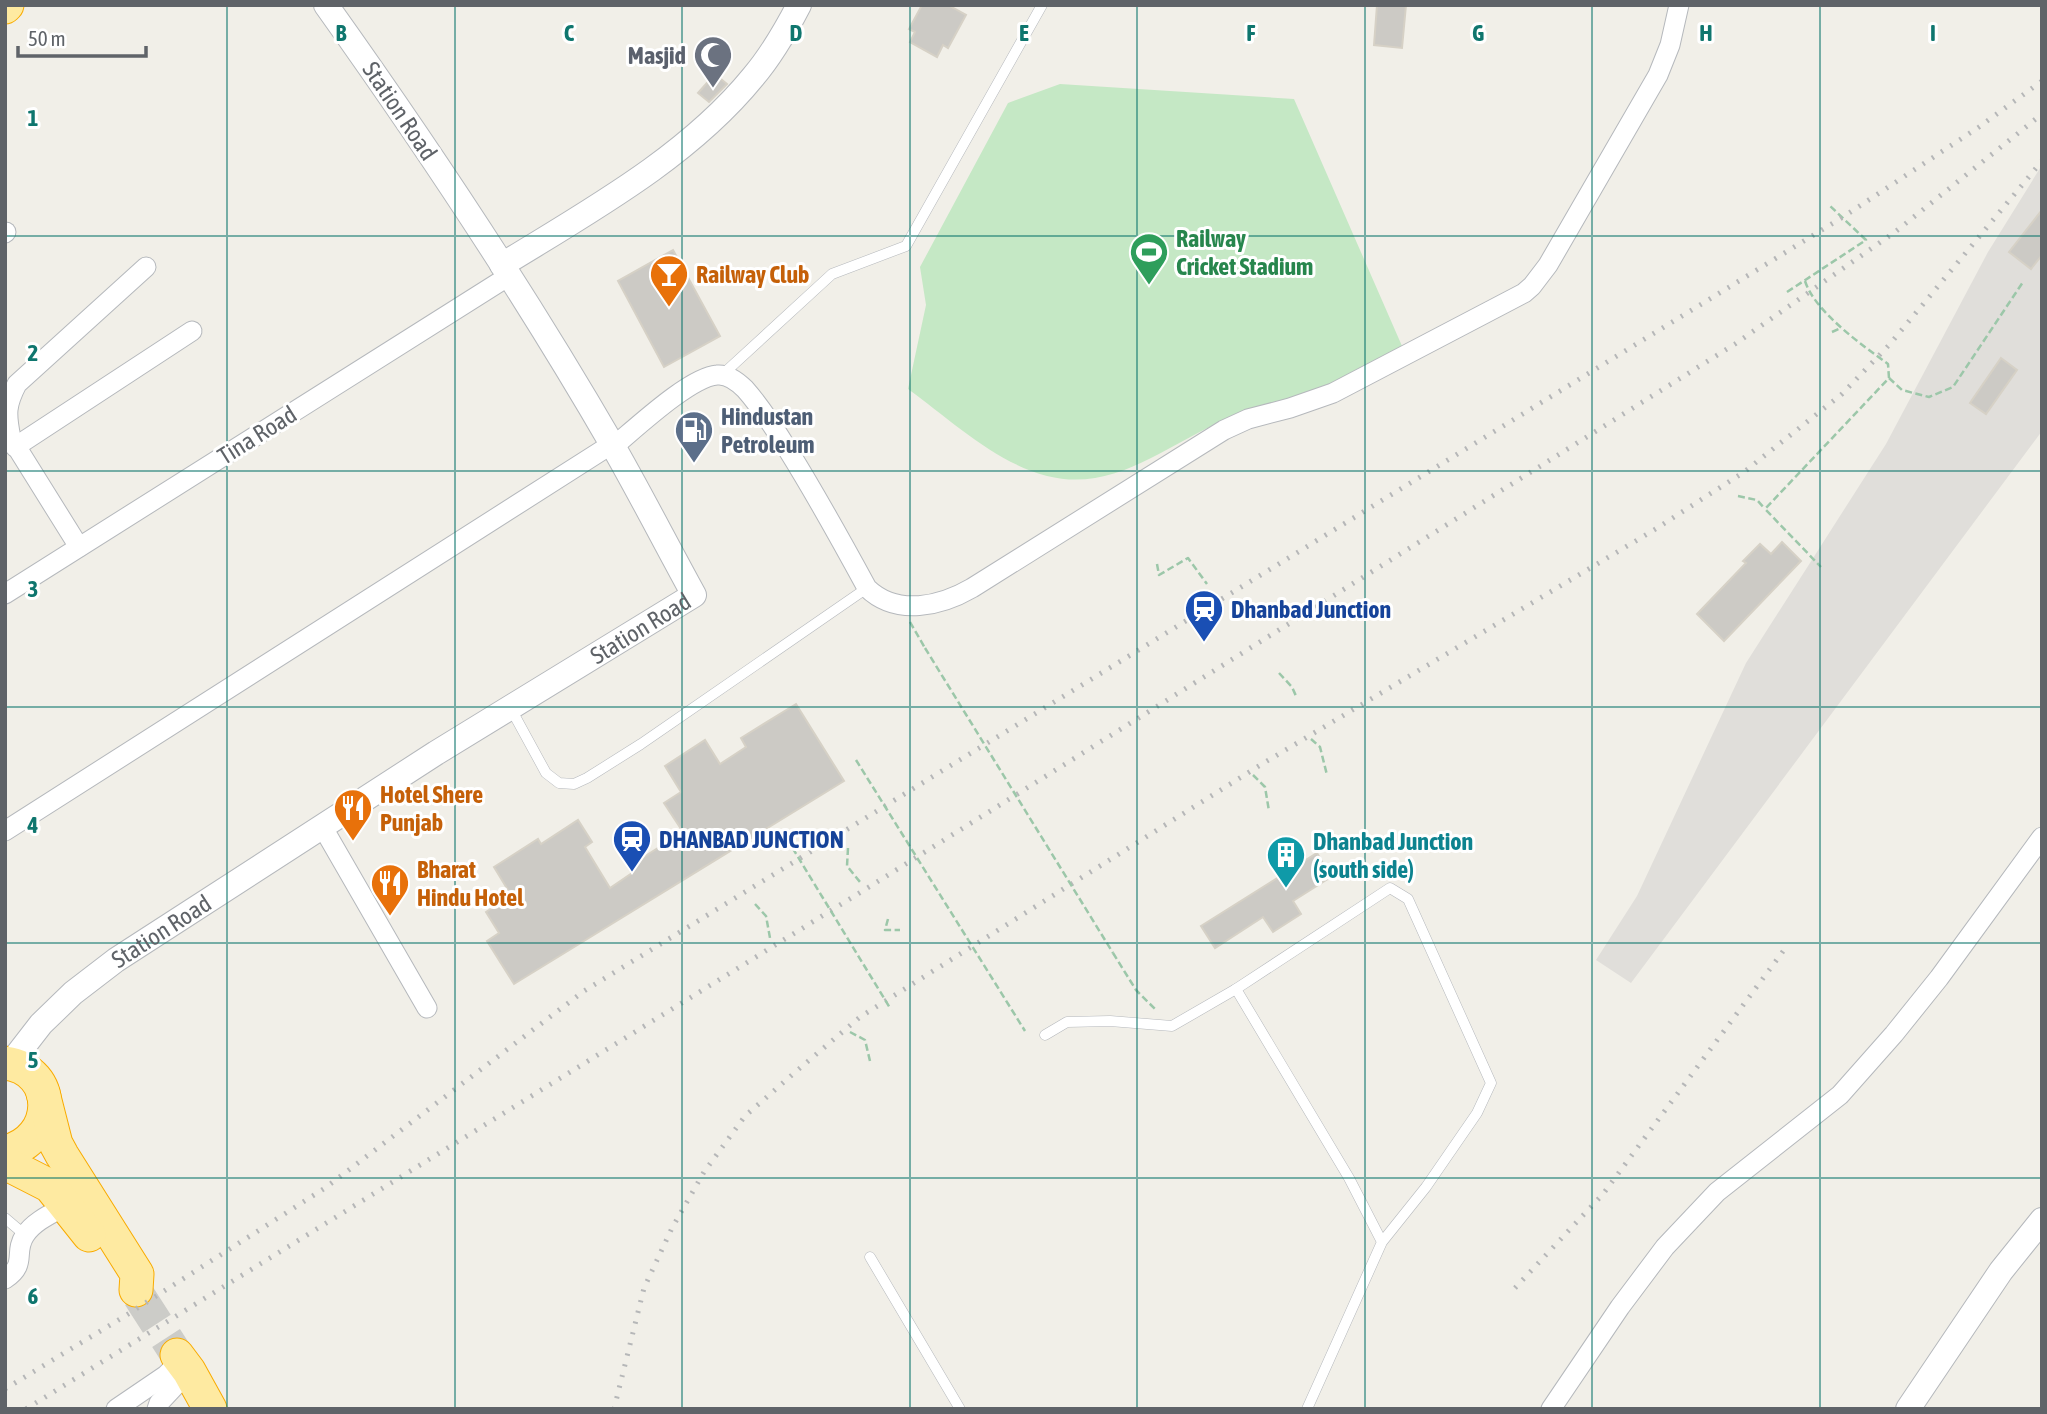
<svg xmlns="http://www.w3.org/2000/svg" width="2047" height="1414" font-family="'Asap Condensed',sans-serif">
<rect width="100%" height="100%" fill="#f1efe8"/>
<path fill="#e0deda" d="M2042,165v266l-411,552 -35,-23 41,-64 109,-233 140,-219 102,-192z"/>
<path fill="#c5e8c5" d="M1060,84l234,15 108,247c-31,16 -62,37 -95,49 -29,10 -58,16 -86,27 -57,24 -107,71 -174,54 -53,-14 -96,-56 -139,-87l18,-84 -6,-38 88,-164z"/>
<g fill="#cccac5" stroke="#d6d1c6" stroke-width="2">
<path d="M922,5h26l18,10 -18,33 -5,-3 -6,12 -27,-15 5,-10 -6,-3z"/>
<path d="M1377,5h29l-4,43 -28,-3z"/>
<path d="M715,74l12,10 -18,18 -11,-9z"/>
<path d="M2042,210v45l-11,14 -22,-17z"/>
<path d="M673,250l47,86 -56,31 -46,-86z"/>
<path d="M2001,358l16,12 -31,44 -16,-11z"/>
<path d="M1782,542l19,19 -77,80 -27,-27 49,-51 -3,-2 17,-17 11,10z"/>
<path d="M796,704l48,77 -330,203 -27,-43 12,-8 -13,-21 25,-17 -17,-28 44,-28 3,5 37,-24 14,22 -7,5 25,41 22,-15 -4,-6 55,-35 -19,-29 17,-11 -16,-26 40,-26 15,24 26,-17 -5,-9z"/>
<path d="M1317,853l14,24 -38,24 8,13 -28,18 -10,-15 -48,31 -14,-22z"/>
</g>
<g fill="none" stroke-linecap="round" stroke-linejoin="round">
<path stroke="#ccccc8" stroke-width="33" stroke-dasharray="33 17" stroke-linecap="butt" d="M139,1296l38,59"/>
<g stroke="#b5b8bc" stroke-width="11">
<g id="service">
<path d="M722,375l110,-101 74,-28 136,-241"/>
<path d="M511,709l35,64 13,10 15,1 13,-6 54,-34 226,-156"/>
<path d="M1045,1035l22,-13 43,-1 62,5 64,-37"/>
<path d="M5,1218l20,17"/>
<path d="M870,1257l90,152"/>
<path d="M1307,1409l75,-167 44,-55 51,-74 14,-30 -83,-184 -18,-11 -154,101 113,189 33,64"/>
</g>
</g>
<g stroke="#b5b8bc" stroke-width="21">
<g id="minor">
<path d="M5,233l1,-1"/>
<path d="M15,447l177,-116"/>
<path d="M613,447c23,-19 77,-70 104,-72 10,-1 21,7 28,14 16,18 30,40 43,61 28,45 54,92 79,138 30,29 74,18 105,0l252,-158 24,-11 42,-11 43,-15 191,-100 8,-7 16,-21 110,-190 12,-30 9,-40"/>
<path d="M79,547l-68,-109c-5,-24 -5,-33 6,-54l129,-117"/>
<path d="M5,594l504,-318"/>
<path d="M322,826l105,182"/>
<path d="M5,831l607,-387"/>
<path d="M5,1279c23,-15 8,-26 20,-44 9,-14 28,-22 42,-30"/>
<path d="M116,1409l50,-34 15,-15"/>
<path d="M157,1409l2,-6 30,-32"/>
<path d="M1551,1409l69,-102 45,-60 52,-55 123,-97 54,-61 45,-56 103,-141"/>
</g>
</g>
<g stroke="#b5b8bc" stroke-width="26">
<g id="tertiary">
<path d="M502,265c86,-53 186,-108 251,-188 18,-21 33,-47 46,-72"/>
<path id="s1" d="M10,1064l31,-40 32,-31 43,-33 320,-207 258,-158c-27,-49 -53,-100 -81,-149 -88,-152 -185,-298 -287,-441"/>
<path d="M1908,1409l93,-138 41,-51"/>
</g>
</g>
<g stroke="#f9ab00" stroke-width="35">
<g id="trunk">
<path d="M5,7l2,-2"/>
<path d="M5,1063c54,7 52,77 0,89"/>
<path d="M43,1093l13,51 6,11 75,119 -1,16"/>
<path d="M5,1163l45,23 39,49"/>
<path d="M177,1355l12,16 21,38"/>
</g>
</g>
<g stroke="#9cc7a9" stroke-width="2.5" stroke-dasharray="7 3.5" stroke-linecap="butt">
<path d="M1805,281c10,31 57,64 83,83l1,14 -124,131 56,58"/>
<path d="M1787,292l79,-52 -38,-36"/>
<path d="M1832,332l9,-4"/>
<path d="M1889,378l13,12 27,7 24,-10 70,-105"/>
<path d="M1738,496l19,4 8,9"/>
<path d="M1157,564l2,11 29,-17 19,26"/>
<path d="M910,622l15,26"/>
<path d="M1279,673l13,14 4,9"/>
<path d="M1311,739l9,8 7,28"/>
<path d="M1253,775l12,12 4,24"/>
<path d="M848,848l-1,18 13,16"/>
<path d="M755,904l11,12 4,22"/>
<path d="M888,919l-3,11h15"/>
<path d="M1113,953l23,37 21,21"/>
<path d="M850,1032l15,8 5,21"/>
</g>
<use href="#service" stroke="#fff" stroke-width="10"/>
<use href="#minor" stroke="#fff" stroke-width="19"/>
<use href="#tertiary" stroke="#fff" stroke-width="24"/>
<use href="#trunk" stroke="#feeaa1" stroke-width="33"/>
<g stroke="#b6b7b8" stroke-width="5" stroke-dasharray="2 9" stroke-linecap="butt">
<path d="M1515,1288l88,-94 184,-248"/>
<path d="M5,1389l120,-73 200,-128 259,-197 1259,-774 136,-90 63,-46"/>
<path d="M26,1409l851,-527 858,-538 160,-112 147,-118"/>
<path d="M614,1409l30,-121 28,-60 32,-56 41,-56 48,-42 67,-57 402,-253 392,-234 90,-58 98,-78 48,-50 152,-183"/>
</g>
<g stroke="#9cc7a9" stroke-width="2.5" stroke-dasharray="7 3.5" stroke-linecap="butt">
<path d="M925,648l188,305"/>
<path d="M856,760l169,271"/>
<path d="M787,839l103,169"/>
</g>
</g>
<path fill="none" stroke="#0f766e" stroke-width="2" stroke-opacity="0.55" d="M227,5v1404M455,5v1404M682,5v1404M910,5v1404M1137,5v1404M1365,5v1404M1592,5v1404M1820,5v1404M5,236h2037M5,471h2037M5,707h2037M5,943h2037M5,1178h2037"/>
<defs>
<g id="mosque-pin" transform="scale(2.0125)"><path d="M0 17L-7.5 6A9.5 9.5 0 1 1 7.5 6Z" fill="#6b7280" stroke="#fff"/><path d="M3.5-4.9A6 6 0 1 0 3.5 4.9A5 5 0 1 1 3.5-4.9Z" fill="#fff"/></g>
<g id="stadium-pin" transform="scale(2.0125)"><path d="M0 17L-7.5 6A9.5 9.5 0 1 1 7.5 6Z" fill="#2e9e5b" stroke="#fff"/><path d="M0-5a6.5 5 0 1 0 0 10a6.5 5 0 1 0 0-10ZM-3.5-1.8h7v3.6h-7Z" fill="#fff"/></g>
<g id="bar-pin" transform="scale(2.0125)"><path d="M0 17L-7.5 6A9.5 9.5 0 1 1 7.5 6Z" fill="#e8710a" stroke="#fff"/><path d="M-6-5H6L.8 .8V4.5H3.5V6h-7V4.5H-.8V.8Z" fill="#fff"/></g>
<g id="fuel-pin" transform="scale(2.0125)"><path d="M0 17L-7.5 6A9.5 9.5 0 1 1 7.5 6Z" fill="#5c6f8a" stroke="#fff"/><path d="M-5.5-6h7V0h2V4h1.3V-2.5L3-4.5l.8-.8L6-3V5H2.5V1h-1V6h-7ZM-4.2-4.7v3.2H.2V-4.7Z" fill="#fff"/></g>
<g id="station-pin" transform="scale(2.0125)"><path d="M0 17L-7.5 6A9.5 9.5 0 1 1 7.5 6Z" fill="#1a4fb4" stroke="#fff"/><path d="M-3-6H3Q5-6 5-4V2Q5 4 3 4L4.5 6H3L1.5 4h-3L-3 6H-4.5L-3 4Q-5 4-5 2V-4Q-5-6-3-6ZM-3.5-4v3h7v-3ZM-3.5 1v1.5H-2V1ZM2 1v1.5H3.5V1Z" fill="#fff"/></g>
<g id="restaurant-pin" transform="scale(2.0125)"><path d="M0 17L-7.5 6A9.5 9.5 0 1 1 7.5 6Z" fill="#e8710a" stroke="#fff"/><path d="M-5-6h1v4h1v-4h1v4h1v-4h1v5L-1.5 .5V6h-2V.5L-5-1ZM5-6V6H3V1.5H1.5Q1.5-4 5-6Z" fill="#fff"/></g>
<g id="building-pin" transform="scale(2.0125)"><path d="M0 17L-7.5 6A9.5 9.5 0 1 1 7.5 6Z" fill="#0f9aa8" stroke="#fff"/><path d="M-4-6H4V6H1V3H-1V6H-4ZM-2.5-4.3h1.7v1.8h-1.7ZM.8-4.3h1.7v1.8H.8ZM-2.5-1h1.7V.8h-1.7ZM.8-1h1.7V.8H.8Z" fill="#fff"/></g>
</defs>
<g fill-rule="evenodd">
<use href="#mosque-pin" x="713" y="55"/>
<use href="#stadium-pin" x="1149" y="252"/>
<use href="#bar-pin" x="669" y="274"/>
<use href="#fuel-pin" x="694" y="430"/>
<use href="#station-pin" x="1204" y="609"/>
<use href="#restaurant-pin" x="353" y="808"/>
<use href="#station-pin" x="632" y="839"/>
<use href="#building-pin" x="1286" y="855"/>
<use href="#restaurant-pin" x="390" y="883"/>
</g>
<g text-anchor="middle" dominant-baseline="central" stroke-width="6" stroke-linejoin="round" paint-order="stroke">
<g font-size="24" font-weight="bold" fill="#5b616d" stroke="#fff" text-anchor="end">
<text x="686" y="55">Masjid</text>
</g>
<g font-size="24" fill="#5f6368" stroke="#fff">
<text transform="translate(400 111) rotate(56)">Station Road</text>
<text transform="translate(257 435) rotate(-32)">Tina Road</text>
<text stroke="none"><textPath href="#s1" startOffset="770">Station Road</textPath></text>
<text stroke="none"><textPath href="#s1" startOffset="203">Station Road</textPath></text>
</g>
<g font-size="24" font-weight="bold" fill="#27864d" stroke="#fff" text-anchor="start">
<text x="1176" y="238">Railway<tspan x="1176" dy="28">Cricket Stadium</tspan></text>
</g>
<g font-size="24" font-weight="bold" fill="#c56008" stroke="#fff" text-anchor="start">
<text x="696" y="274">Railway Club</text>
<text x="380" y="794">Hotel Shere<tspan x="380" dy="28">Punjab</tspan></text>
<text x="417" y="869">Bharat<tspan x="417" dy="28">Hindu Hotel</tspan></text>
</g>
<g font-size="24" font-weight="bold" fill="#4e5e75" stroke="#fff" text-anchor="start">
<text x="721" y="416">Hindustan<tspan x="721" dy="28">Petroleum</tspan></text>
</g>
<g font-size="24" font-weight="bold" fill="#164399" stroke="#fff" text-anchor="start">
<text x="1231" y="609">Dhanbad Junction</text>
<text x="659" y="839">DHANBAD JUNCTION</text>
</g>
<g font-size="24" font-weight="bold" fill="#0d838f" stroke="#fff" text-anchor="start">
<text x="1313" y="841">Dhanbad Junction<tspan x="1313" dy="28">(south side)</tspan></text>
</g>
</g>
<g font-size="23" text-anchor="middle" font-weight="bold" fill="#0f766e" stroke="#fff" stroke-width="6" stroke-linejoin="round" paint-order="stroke">
<text x="341" y="41">B</text>
<text x="569" y="41">C</text>
<text x="796" y="41">D</text>
<text x="1024" y="41">E</text>
<text x="1251" y="41">F</text>
<text x="1478" y="41">G</text>
<text x="1706" y="41">H</text>
<text x="1933" y="41">I</text>
<text x="33" y="126">1</text>
<text x="33" y="361">2</text>
<text x="33" y="597">3</text>
<text x="33" y="833">4</text>
<text x="33" y="1068">5</text>
<text x="33" y="1304">6</text>
</g>
<rect width="2047" height="1414" fill="none" stroke="#5f6368" stroke-width="14"/>
<path d="M18 46v10h128v-10" fill="none" stroke="#5f6368" stroke-width="3.5"/>
<text x="28" y="46" font-size="21" fill="#5f6368" stroke="#ffffff" stroke-width="5" paint-order="stroke">50 m</text>
</svg>
